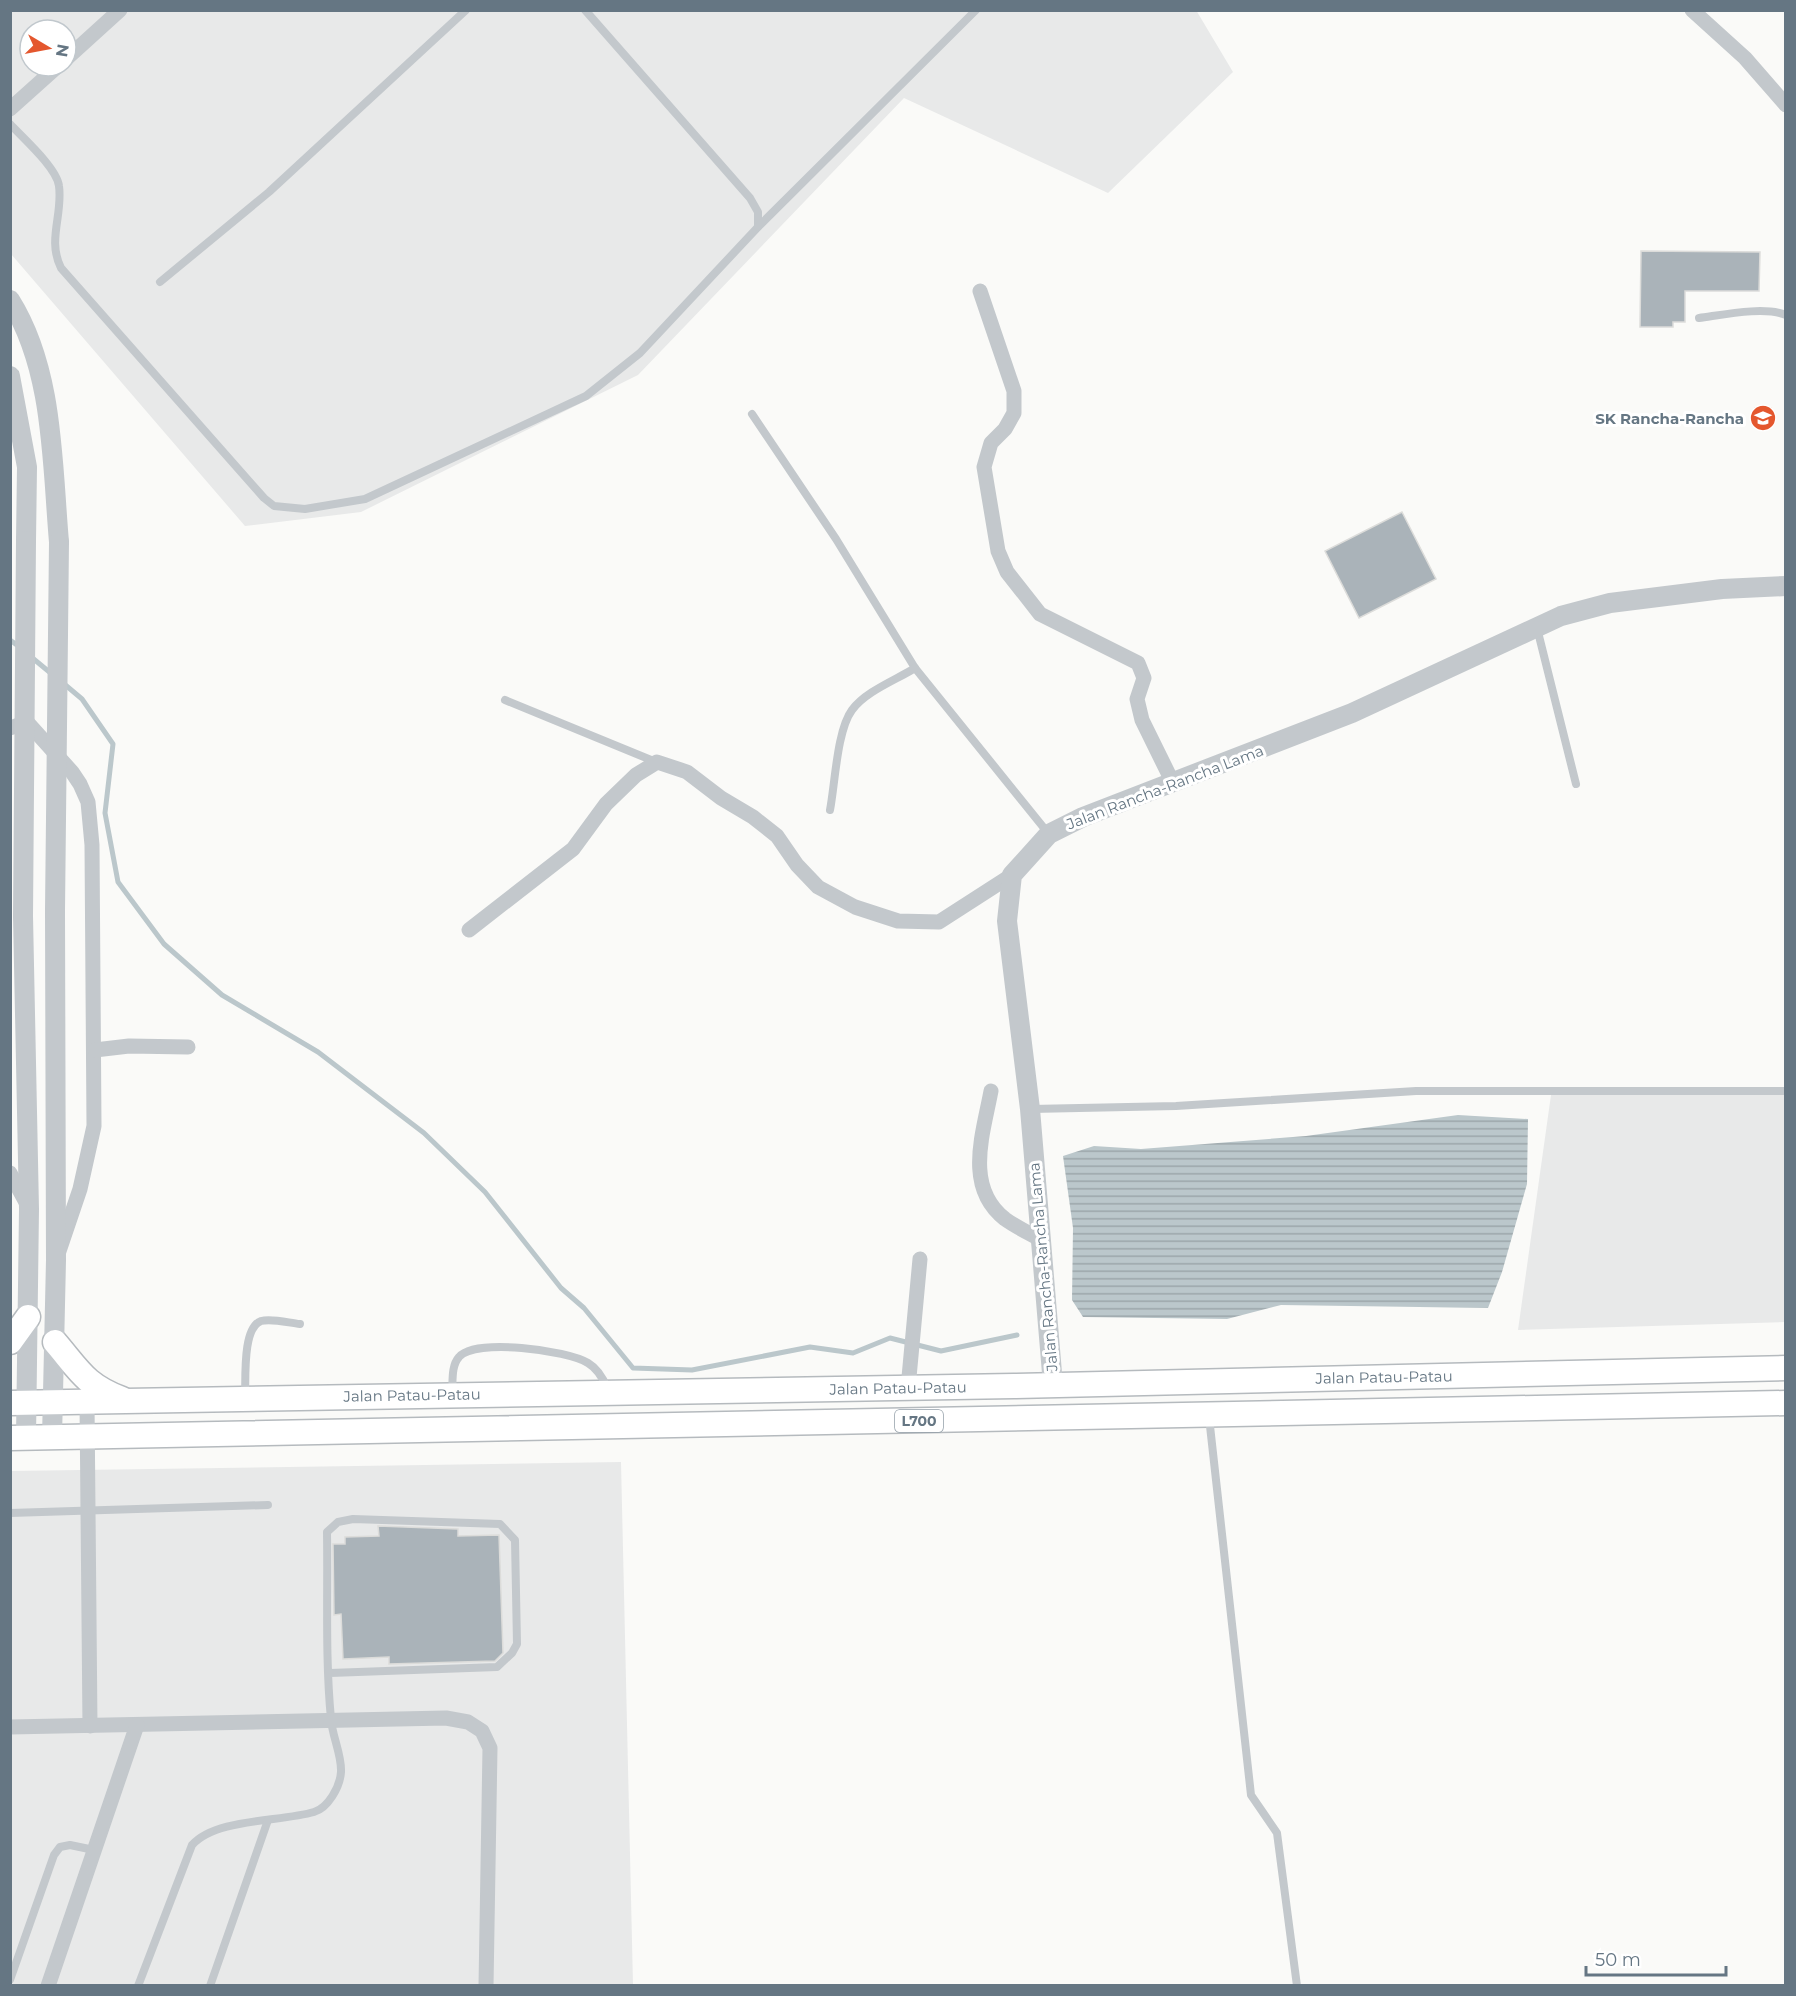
<svg xmlns="http://www.w3.org/2000/svg" width="1796" height="1996" font-family="Montserrat,sans-serif">
<defs>
<pattern id="water-rules" width="6" height="5" patternUnits="userSpaceOnUse" patternTransform="scale(1.5)"><rect width="6" height="5" fill="#bbc7cb"/><path d="M0 2.5h6" fill="none" stroke="#9ca6aa"/></pattern>
</defs>
<rect width="100%" height="100%" fill="#fafaf8"/>
<g fill="#e8e9e9" fill-rule="evenodd">
<path d="M1196,10l37,62 -125,121 -204,-95 -266,277 -277,137 -116,14 -234,-272 -1,-243zM30,30h36v36h-36z"/>
<path d="M1551,1095h234v227l-267,8z"/>
<path d="M621,1462l12,523h-622l-1,-514z"/>
</g>
<path fill="url(#water-rules)" d="M1458,1115l70,4 -1,65 -25,88 -14,36 -207,-3 -54,14 -144,-2 -11,-17 1,-72 -10,-72 31,-10 47,3 165,-13z"/>
<g fill="none" stroke-linecap="round" stroke-linejoin="round">
<g stroke="#bbc7cb" stroke-width="5">
<path d="M10,640l11,8"/>
<path d="M30,656l23,19"/>
<path d="M63,683l19,16 31,45 -8,69 13,69 46,62 58,51 96,57 106,81 61,59 76,96 23,20 49,60 59,2 118,-23 43,6 37,-15 51,13 76,-16"/>
</g>
</g>
<g fill="#aab3b9" stroke="#dcdcda" stroke-width="1.5">
<path d="M1641,251l119,1 -1,39h-74v31h-12v5h-33z"/>
<path d="M1402,512l34,67 -77,39 -34,-67z"/>
<path d="M378,1526l80,3v7l41,-1 4,118 -8,8 -106,3v-7l-46,2 -2,-45 -7,1 -1,-71h12v-7l34,-1z"/>
</g>
<g fill="none" stroke-linecap="round" stroke-linejoin="round">
<g stroke="#b5babe" stroke-width="27">
<g id="primary">
<path d="M10,1342l18,-25"/>
<path d="M55,1342c24,28 30,43 67,57"/>
<path d="M10,1403l1004,-17 772,-18"/>
<path d="M10,1438l1776,-35"/>
</g>
</g>
<g stroke="#c3c8cc" stroke-width="8">
<path d="M10,124c13,14 47,44 49,62 4,29 -12,54 2,82l203,230 10,8 31,3 60,-10 221,-103 54,-43 118,-126v-15l-8,-14 -165,-188"/>
<path d="M758,227l218,-217"/>
<path d="M160,282l109,-90 197,-182"/>
<path d="M1699,318c23,-3 65,-12 87,-3"/>
<path d="M752,414l84,125 79,129 133,165"/>
<path d="M1537,628l39,156"/>
<path d="M505,700l151,62"/>
<path d="M830,810c5,-26 7,-80 22,-100 14,-19 44,-30 63,-42"/>
<path d="M1031,1109l145,-3 240,-15h370"/>
<path d="M452,1393c1,-12 -1,-27 7,-36 16,-19 108,-7 129,6 10,6 15,15 19,25"/>
<path d="M245,1397c1,-17 -3,-69 16,-76 11,-3 28,2 39,3"/>
<path d="M1209,1417l42,378 26,38 20,153"/>
<path d="M10,1513l258,-8"/>
<path d="M10,1980l44,-125 6,-8 10,-2 24,5"/>
<path d="M138,1986l54,-141c24,-27 88,-23 122,-33 14,-4 26,-25 27,-40 1,-17 -9,-36 -10,-53 -6,-62 -3,-126 -4,-187l11,-10 15,-3 147,5 15,16 2,104 -5,9 -15,14 -167,6"/>
<path d="M210,1986l58,-166"/>
</g>
<g stroke="#c3c8cc" stroke-width="15">
<path d="M1692,10l53,48 41,47"/>
<path d="M66,59l54,-49"/>
<path d="M10,109l48,-43"/>
<path d="M980,291l34,100v22l-9,16 -14,14 -7,24 14,84 9,21 33,42 98,49 6,15 -7,21 5,21 31,63"/>
<path d="M10,728l17,-6 45,50 8,12 8,18 4,43 2,281 -14,63 -21,62"/>
<path d="M469,930l104,-81 33,-45 30,-29 21,-13 30,10 34,26 32,19 24,19 20,29 21,22 37,20 43,14 41,1 73,-47"/>
<path d="M95,1050l34,-4 59,1"/>
<path d="M991,1091c-8,43 -27,96 14,128 11,8 24,14 36,21"/>
<path d="M10,1173l18,33"/>
<path d="M908,1388l12,-129"/>
<path d="M87,1402l3,324"/>
<path d="M10,1727l436,-9 22,4 14,9 8,17 -4,238"/>
<path d="M48,1986l89,-261"/>
</g>
<g stroke="#c3c8cc" stroke-width="20">
<path d="M10,300c44,70 42,163 49,242"/>
<path d="M10,376l17,91 -1,74"/>
<path d="M23,916l6,293 -3,229"/>
<path d="M1053,1385l-23,-276 -23,-188 5,-46 37,-41 34,-17 269,-104 209,-97 49,-13 112,-14 64,-3"/>
<path d="M52,1438l4,-178 -1,-349"/>
</g>
<use href="#primary" stroke="#fff" stroke-width="24"/>
<g stroke="#c3c8cc" stroke-width="20">
<path d="M55,911l4,-369"/>
<path d="M23,916l3,-375"/>
</g>
</g>
<defs>
<g id="school-disc" transform="scale(1.35)"><circle r="9.5" fill="#e4572e" stroke="#fff"/><path d="M0-5L7-2L0 1L-7-2ZM-4 1L0 2.5L4 1V4Q0 6-4 4Z" fill="#fff"/></g>
</defs>
<g fill-rule="evenodd">
<use href="#school-disc" x="1763" y="418"/>
</g>
<g text-anchor="middle" dominant-baseline="central" stroke-width="6" stroke-linejoin="round" paint-order="stroke">
<rect fill="#fff" stroke="#939fa8" stroke-width="1.5" x="895" y="1410" width="48" height="22" rx="4.5"/>
<g font-size="14" font-weight="bold" fill="#657683">
<text x="919" y="1421">L700</text>
</g>
<g font-size="15" font-weight="bold" fill="#657683" stroke="#fff" text-anchor="end">
<text x="1744" y="418">SK Rancha-Rancha</text>
</g>
<g font-size="15" fill="#657683" stroke="#fff">
<text transform="translate(1165 787) rotate(-21)">Jalan Rancha-Rancha Lama</text>
<text transform="translate(1043 1267) rotate(-95)">Jalan Rancha-Rancha Lama</text>
<text transform="translate(1384 1377) rotate(-1)">Jalan Patau-Patau</text>
<text transform="translate(898 1388) rotate(-1)">Jalan Patau-Patau</text>
<text transform="translate(412 1395) rotate(-1)">Jalan Patau-Patau</text>
</g>
</g>
<rect width="1796" height="1996" fill="none" stroke="#657683" stroke-width="24"/>
<g transform="translate(48 48) rotate(100)"><circle r="28" fill="#ffffff" stroke="#c1c8cd" stroke-width="1.5"/>
<path d="M0-4.5L10 22L0 15L-10 22Z" fill="#e4572e"/>
<text y="-9" font-size="16" font-weight="bold" text-anchor="middle" fill="#657683">N</text>
</g>
<path d="M1586 1966v9h140v-9" fill="none" stroke="#657683" stroke-width="3"/>
<text x="1595" y="1966" font-size="18" fill="#657683" stroke="#ffffff" stroke-width="4.5" paint-order="stroke">50 m</text>
</svg>
